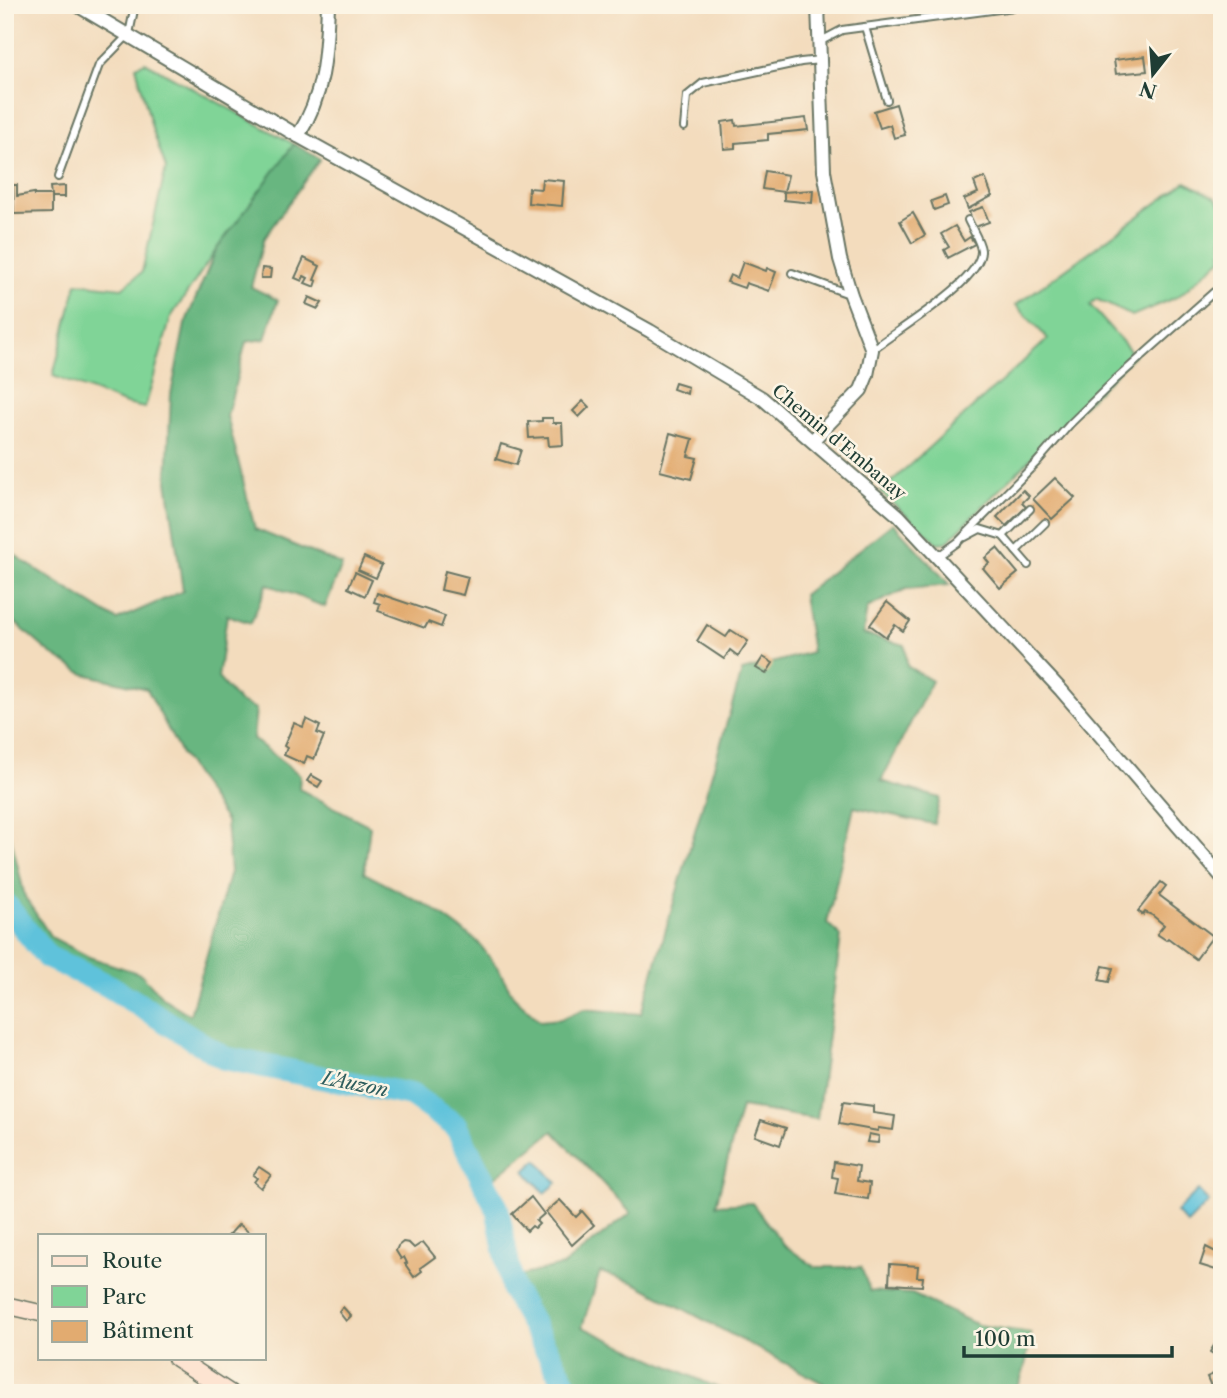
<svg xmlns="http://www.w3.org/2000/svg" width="1227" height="1398" font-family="'Libre Caslon Text',serif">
<rect width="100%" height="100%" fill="#fcf5e5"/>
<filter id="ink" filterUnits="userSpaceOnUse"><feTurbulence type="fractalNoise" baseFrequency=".0143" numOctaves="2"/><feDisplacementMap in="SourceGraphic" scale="14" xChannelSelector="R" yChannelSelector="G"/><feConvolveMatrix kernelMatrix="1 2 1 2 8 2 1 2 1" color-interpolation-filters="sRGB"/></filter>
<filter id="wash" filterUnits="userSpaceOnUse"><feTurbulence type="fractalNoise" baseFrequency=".00686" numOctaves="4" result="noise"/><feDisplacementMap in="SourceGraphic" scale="28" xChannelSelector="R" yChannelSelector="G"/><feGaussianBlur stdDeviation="1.57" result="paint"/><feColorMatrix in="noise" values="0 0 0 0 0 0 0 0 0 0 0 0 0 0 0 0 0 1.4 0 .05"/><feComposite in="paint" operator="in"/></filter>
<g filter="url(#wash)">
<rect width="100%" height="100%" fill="#f3dcbd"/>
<g fill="#80d497" stroke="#508866" stroke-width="2">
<path d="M145,62l149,82 -78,106 -45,67 -26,91 -19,-4 -73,-28 24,-93 45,5 20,-16 24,-104 -14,-40 -16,-62z"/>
<path d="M1186,182l30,16 6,8v52l-43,38 -47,20 -36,-17 -6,6 44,50 -187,187 -9,1 -58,-51 168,-153 -32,-34z"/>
</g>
<path fill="#68b680" stroke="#447a5a" stroke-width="2" d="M294,144l26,15 -56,79 -13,49 27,13 -13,39 -19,3 -19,74 28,113 87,36 -17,42 -58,-23 -16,39 -24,-8 -9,63 21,24 17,7 -3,30 47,36 -1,14 71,37 -6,47 68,35 45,33 20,26 17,30 26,24 21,-2 23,-10 57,5 101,-343 70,-19 -9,-57 90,-72 57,62 -44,4 -39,19 -4,26 42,11 2,21 25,15 -51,100 59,17 -6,26 -80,-17 -27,116 14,13 -24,183 -76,-12 -25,98 36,-2 32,42 31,22h46l9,24 42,3 66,31 53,8c-4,19 -5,44 -18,60h-172l-206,-110 -35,-11 -18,55 147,66h-150l-61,-107v-10l44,-10 69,-53 -78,-82 -59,47 -33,-59 -47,-29 -191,-38 -111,-70 -62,-32 -37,-46 -8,-20v-59l6,13 14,59 26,40 38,20 52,17 22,24 27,17 40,-143 -4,-51 -45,-67 -34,-65 -63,-15 -34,-21 -45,-39v-67l18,14 94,59 66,-29 -16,-110 4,-87 14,-70 31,-74z"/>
<g fill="#5ec2db" stroke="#3e8088" stroke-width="2">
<path d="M537,1160l20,23 -12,10 -20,-22z"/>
<path d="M1198,1190l11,12 -22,22 -11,-12z"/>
</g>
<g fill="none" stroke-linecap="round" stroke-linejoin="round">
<path stroke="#5ec2db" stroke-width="24" d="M5,904l42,53 62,29 115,72 187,37 45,31 41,82 16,82 58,103"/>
</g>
<g id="blocks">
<g fill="#e2ab70">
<path d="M1145,56l2,15 -31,3 -2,-14z"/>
<path d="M896,104l9,31 -11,3 -4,-13 -10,3 -6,-17z"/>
<path d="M806,118l2,12 -40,4v6l-33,3v5l-11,1 -2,-27 13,-2 1,6z"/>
<path d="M765,171l23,4 -4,17 29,-2 -1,13 -28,-3v-8l-22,-3z"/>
<path d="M985,177l7,19 -24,13 -4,-10 14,-6 -4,-11z"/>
<path d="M542,179l22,2 -2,25 -34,-3 1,-15 12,1z"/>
<path d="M13,185h4v11l17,-3v2h17l-1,-8 15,-1v11h-14v16l-37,1z"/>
<path d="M945,196l3,9 -14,5 -3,-9z"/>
<path d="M983,207l6,15 -14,5 -6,-15z"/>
<path d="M913,213l12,22 -13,8 -12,-22z"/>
<path d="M955,226l9,15 6,-4 5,7 -27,14 -4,-8 5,-3 -8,-13z"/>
<path d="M304,258l16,8 -6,14 3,1 -2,6 -10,-4 3,-5 -4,-2 -2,5 -7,-3z"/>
<path d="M743,262l23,9 1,-3 9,4 -7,19 -23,-8 -2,5 -17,-6 3,-7 7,3z"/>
<path d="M262,268l9,1 -1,9h-9z"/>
<path d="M309,297l13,6 -4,6 -12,-5z"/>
<path d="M675,383l13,4 -1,7 -14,-5z"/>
<path d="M583,401l6,6 -10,10 -6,-6z"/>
<path d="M542,418h11v5h9l1,22 -14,1 -1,-9 -19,1 -1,-16 14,-1z"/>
<path d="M670,433l23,6 -5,17 9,2 -6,21 -31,-8z"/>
<path d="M501,444l20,6 -5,15 -20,-6z"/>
<path d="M1055,478l20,20 -23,21 -19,-20z"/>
<path d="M1023,490l6,6 -7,7 4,4 -20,19 -9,-9z"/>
<path d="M997,548l21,25 -18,15 -17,-20 6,-5 -4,-5z"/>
<path d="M364,557l18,8 -6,13 -18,-8z"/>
<path d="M445,571l23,6 -5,18 -22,-5z"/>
<path d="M355,572l17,8 -7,16 -17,-8z"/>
<path d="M377,593l68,23 -4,11 -13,-5 -3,6 -47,-17 2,-7 -6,-2z"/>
<path d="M887,602l23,19 -7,10 -8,-6 -9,12 -16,-12z"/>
<path d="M707,625l19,12 5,-7 17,11 -10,15 -8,-6 -6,9 -27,-18z"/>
<path d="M763,657l10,6 -7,11 -10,-6z"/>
<path d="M306,719l14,7 -3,7 7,3 -10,23 -7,-3 -3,8 -20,-9 3,-7 -3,-2 10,-23 9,4z"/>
<path d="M311,775l11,6 -4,6 -11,-6z"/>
<path d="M1161,882l5,4 -7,9 54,41 -17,23 -28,-21 -2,2 -9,-6 7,-9 -12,-10 -7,-3 -2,3 -5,-4z"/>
<path d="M1103,966l10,2 -4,14 -10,-2z"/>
<path d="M843,1102l30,4v7l22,3 -2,14 -15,-2v3l-39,-7z"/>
<path d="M761,1120l25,8 -6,17 -25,-9z"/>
<path d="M869,1134l10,2 -1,7 -11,-1z"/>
<path d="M834,1162l25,4 -2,15 13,2 -2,16 -33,-5 3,-16 -6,-1z"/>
<path d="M259,1167l12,8 -10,13 -7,-6 3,-4 -4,-3z"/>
<path d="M531,1197l13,17 -8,7 3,3 -4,4 -3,-2 -5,5 -15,-17z"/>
<path d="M560,1200l16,17 6,-6 12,14 -22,20 -26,-33z"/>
<path d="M239,1224l7,6 6,5h-23z"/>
<path d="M403,1242l6,1 5,5 9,-6 12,15 -15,11 2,3 -8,6 -9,-13 2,-1 -3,-6 -3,2 -5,-8 2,-5z"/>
<path d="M1206,1247l16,8v17l-22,-7z"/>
<path d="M890,1264l28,2 -1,11h6l-1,9 -33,-2z"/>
<path d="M343,1307l8,9 -5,5 -7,-9z"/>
<path d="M1222,1333v26l-12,-7z"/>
<path d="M1213,1374l8,19h-7l-7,-16z"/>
</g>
</g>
</g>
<g filter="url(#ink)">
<use href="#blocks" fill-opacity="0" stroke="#697564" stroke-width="2"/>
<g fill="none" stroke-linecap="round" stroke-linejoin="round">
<g stroke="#697564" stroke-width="10">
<g id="service">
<path d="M1219,5l3,34"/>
<path d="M865,27l22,73"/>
<path d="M821,41l21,-11 187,-25"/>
<path d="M684,127l3,-31 16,-13 98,-21 19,-2"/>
<path d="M58,177l41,-112 30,-31 6,-29"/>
<path d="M792,273l57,21"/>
<path d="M872,350c24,-20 111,-69 109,-100 -1,-9 -9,-21 -13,-30"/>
<path d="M1003,536l27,-27"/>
<path d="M965,537l15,-8 23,7 25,29"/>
<path d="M1016,551l29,-28"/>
<path d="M937,557l21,-15 79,-80 33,-38 45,-44 99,-88 8,2"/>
<path d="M1215,870l7,-8"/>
</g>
</g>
<g stroke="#697564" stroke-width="16">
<g id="minor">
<path d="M77,5l221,131 352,195 112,67 137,118 162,174 161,187"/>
<path d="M298,136c27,-43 28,-82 30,-131"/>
<path d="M813,440l48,-50 6,-15 5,-25 -21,-55 -11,-36 -16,-88 -6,-166"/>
</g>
</g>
<g stroke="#697564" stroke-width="19">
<g id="secondary">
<path d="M5,1305l35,8"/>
<path d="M176,1358l54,35"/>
</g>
</g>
<use href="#service" stroke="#fff" stroke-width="6"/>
<use href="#minor" stroke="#fff" stroke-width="12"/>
<use href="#secondary" stroke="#fde4d1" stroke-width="16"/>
</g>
</g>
<g text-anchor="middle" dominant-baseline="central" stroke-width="5" stroke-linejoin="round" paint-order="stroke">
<g font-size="18" fill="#1f3d34" stroke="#fcf5e5">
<text transform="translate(839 442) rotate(40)">Chemin d'Embanay</text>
</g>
<g font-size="19" font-style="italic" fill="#2f5e5e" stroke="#fcf5e5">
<text transform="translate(355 1084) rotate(11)">L'Auzon</text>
</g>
</g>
<rect width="1227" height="1398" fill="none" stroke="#fcf5e5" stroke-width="28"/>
<rect x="38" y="1234" width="228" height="126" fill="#fcf5e5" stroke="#a4ab9e" stroke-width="2"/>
<rect x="52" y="1256" width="35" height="10" fill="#fde4d1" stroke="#a4ab9e" stroke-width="2"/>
<text x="102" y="1268" font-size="21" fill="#1f3d34">Route</text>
<rect x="52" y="1286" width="35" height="21" fill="#80d497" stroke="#a4ab9e" stroke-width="2"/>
<text x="102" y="1304" font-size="21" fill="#1f3d34">Parc</text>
<rect x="52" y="1321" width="35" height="21" fill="#e2ab70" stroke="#a4ab9e" stroke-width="2"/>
<text x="102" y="1338" font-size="21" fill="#1f3d34">Bâtiment</text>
<g transform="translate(1153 74) rotate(197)" stroke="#fcf5e5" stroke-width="5" paint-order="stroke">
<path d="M0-5L12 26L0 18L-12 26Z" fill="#1f3d34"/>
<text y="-10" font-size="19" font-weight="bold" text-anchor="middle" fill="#1f3d34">N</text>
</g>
<path d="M964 1346v10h208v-10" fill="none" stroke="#1f3d34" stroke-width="3.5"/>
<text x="975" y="1346" font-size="21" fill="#1f3d34" stroke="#fcf5e5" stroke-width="5" paint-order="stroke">100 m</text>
</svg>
